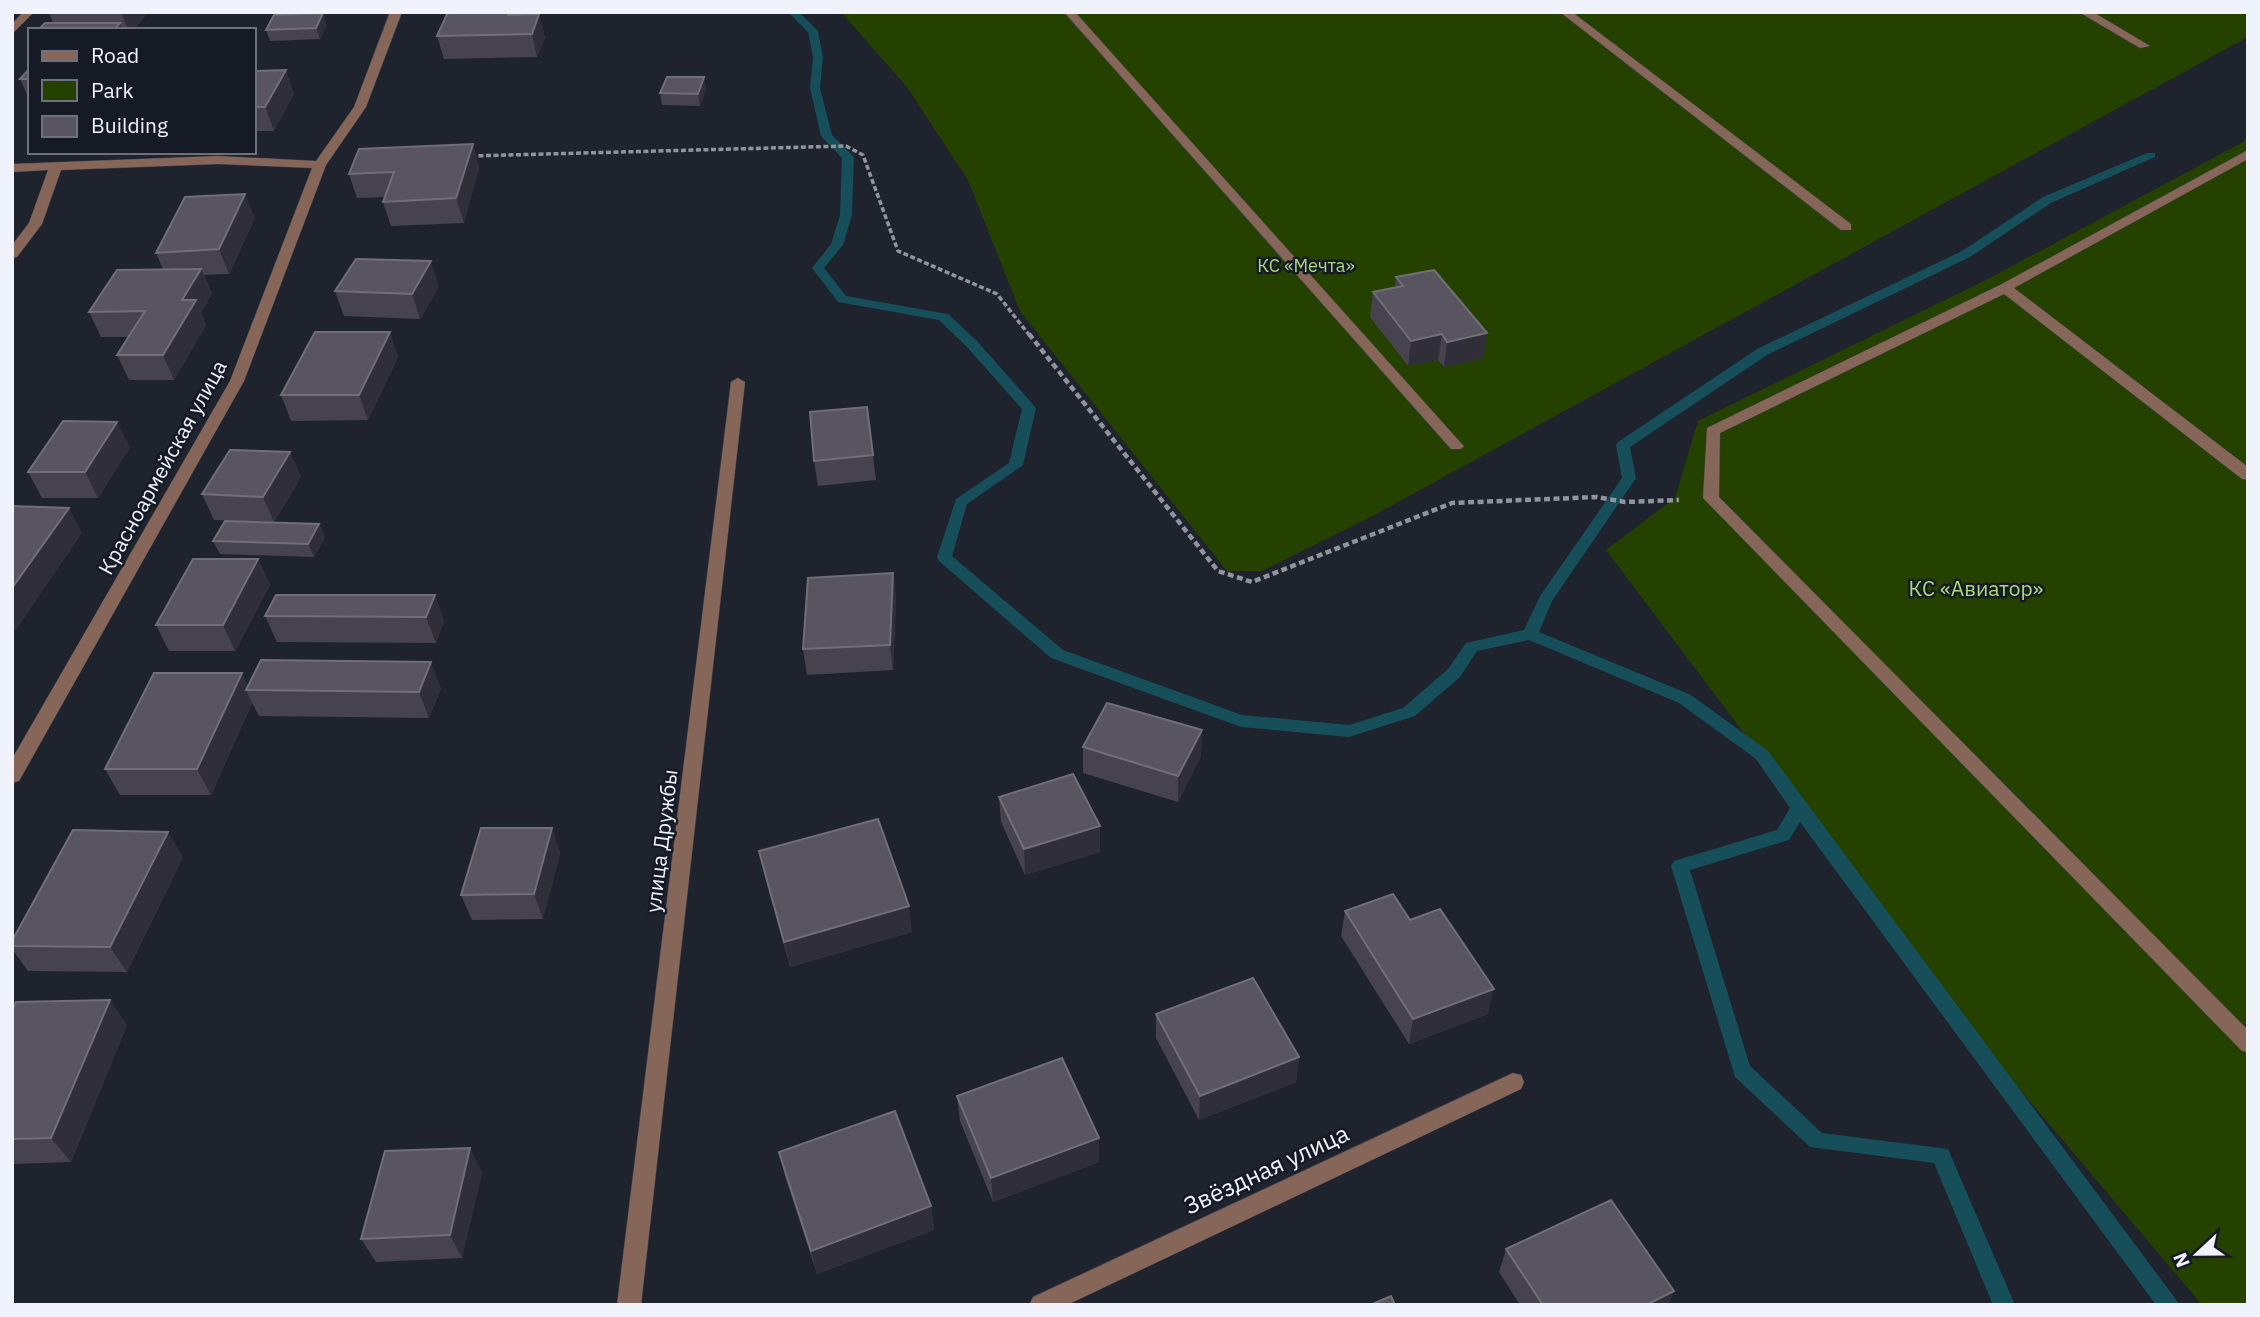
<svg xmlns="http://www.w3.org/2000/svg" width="2260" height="1317" font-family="'IBM Plex Sans',sans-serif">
<rect width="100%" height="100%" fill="#1f232e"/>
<g fill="#254100">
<path d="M841,12h1407v25l-881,482 -105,52h-35l-207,-260 -52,-131 -61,-93z"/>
<path d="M2248,135v1170h-46l-251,-297 -345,-458 69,-52 23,-77 292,-143 253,-136z"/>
</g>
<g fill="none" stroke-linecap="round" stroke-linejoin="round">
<path fill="#164e59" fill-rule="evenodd" d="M788,12h11l19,19 5,26 -3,31 12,47 22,22 -2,58 -9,30 -19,23 22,28 102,18 29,27 59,67 -13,57 -56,39 -15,52 111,94 179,65 107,10 54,-17 45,-39 18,-26 58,-13 16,-34 82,-118 -6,-33 2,-3 139,-93 205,-98 81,-54 104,-44h8v4l-104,46 -81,54 -203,98 -137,92 6,31 -84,123 -13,31 152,63 77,56 412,554h-24l-356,-483 -11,18 -99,30 60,196 72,67 126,16 67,156h-22l-59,-142 -124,-16 -75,-70 -64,-211 3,-5 103,-31 13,-22 -34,-49 -77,-56 -150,-63 -52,11 -17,26 -45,39 -66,21 -108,-10 -190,-69 -112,-97 -2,-4 19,-58 53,-36 13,-54 -55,-62 -28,-27 -101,-18 -26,-34 19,-24 9,-29 2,-57 -21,-22 -11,-48 3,-31 -5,-25z"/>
<g stroke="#3c404b" stroke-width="1">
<g id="service">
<path d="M1064,12h11l386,431 3,3 -3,3h-10z"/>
<path d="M1560,12h12l279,212v6h-10z"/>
<path d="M2079,12h14l57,34 -10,2z"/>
<path d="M2248,150v9l-234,129 234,179v13l-6,-1 -238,-185 -284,139 -1,64 529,533v23l-7,-3 -538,-552 4,-70 293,-143z"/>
<path d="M1513,1073l8,2 3,7 -3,7 -454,216h-38l4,-8z"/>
</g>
</g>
<g stroke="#3c404b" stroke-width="1">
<g id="minor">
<path d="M23,12h11l-22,22v-10z"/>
<path d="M390,12h12l-36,95 -40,58 -82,216 -225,400 -7,2v-24l218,-378 82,-213 -94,-4 -157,6 -19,54 -25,33 -5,1v-13l17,-22 19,-53 -36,2v-8l206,-8 98,5 38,-54z"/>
<path d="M738,378l7,4 -104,923h-24l114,-923z"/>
</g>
</g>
<path stroke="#90949d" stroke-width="3.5" stroke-dasharray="5 2.5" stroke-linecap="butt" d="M471,156l375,-10 17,9 35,96 99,43 33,42"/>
<path stroke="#90949d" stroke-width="4.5" stroke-dasharray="6 3.5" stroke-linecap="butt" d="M1029,334l189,237 34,11 200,-79 145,-6 28,5 54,-2"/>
<use href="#service" fill="#856659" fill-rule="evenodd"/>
<use href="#minor" fill="#856659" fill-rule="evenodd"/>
</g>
<g fill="#46424e">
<path d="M49,12h99l-14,18h-96l15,-7z"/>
<path d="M448,12h75v2l22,23 -8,20 -93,2 -7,-23z"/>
<path d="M327,25l-7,14 -50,2 -4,-11z"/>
<path d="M30,68v33l-10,-22z"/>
<path d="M254,71l40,22 -20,38h-20z"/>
<path d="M704,77l2,12 -6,17 -38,-1 -2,-12z"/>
<path d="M473,144l6,24 -15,55 -73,3 -8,-24 2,-5 -28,1 -8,-24z"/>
<path d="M255,218l-26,56 -25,1 8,19 -11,18 5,13 -32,55h-45l-12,-25 12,-18h-28l-12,-25 74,-43 -7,-16z"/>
<path d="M1396,277l91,56 -4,25 -39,9 -6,-7 -30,6 -38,-49 3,-25 22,-4z"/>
<path d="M439,286l-19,33 -76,-3 -9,-25z"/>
<path d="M390,332l8,25 -30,63 -77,1 -10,-26z"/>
<path d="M867,407l9,73 -58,6 -4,-25z"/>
<path d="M130,447l-32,51h-56l-14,-26z"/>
<path d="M290,452l11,25 -27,45 -60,-2 -12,-26z"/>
<path d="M319,524l6,13 -11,20 -94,-3 -7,-13z"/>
<path d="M258,559l12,26 -35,66h-66l-13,-26z"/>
<path d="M893,573l3,26 -3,71 -86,5 -4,-26z"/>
<path d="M435,595l9,26 -8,22 -159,-1 -12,-26z"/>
<path d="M248,686l193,2 -12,30 -170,-2 -7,-13 -41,92h-91l-15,-26z"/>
<path d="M1202,730l-1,26 -23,46 -95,-29v-26z"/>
<path d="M999,797l101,55 -75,23 -24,-53z"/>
<path d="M552,828l8,25 -17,66 -71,1 -11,-25z"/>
<path d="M759,851l153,81 -122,35 -25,-91z"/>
<path d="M183,857l-56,115 -99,-1 -16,-22v-8z"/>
<path d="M1345,911l65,9 78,94 -79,30 -68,-108z"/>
<path d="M12,1010l115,15 -56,137 -59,2z"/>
<path d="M1156,1014l143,43 -3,25 -97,38 -43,-82z"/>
<path d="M957,1096l142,66 -106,40 -33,-81z"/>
<path d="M779,1152l152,54 3,24 -117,44 -32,-98z"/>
<path d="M482,1172l-20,86 -86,4 -15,-23z"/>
<path d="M1506,1249l168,42 -6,14h-148l-21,-33z"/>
</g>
<g fill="#2f2e39">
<path d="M121,12h27l-14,18h-6z"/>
<path d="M509,12h14v3h-15z"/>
<path d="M323,13l4,12 -7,14 -4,-11z"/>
<path d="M539,14l6,23 -8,20 -5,-23z"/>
<path d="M120,23l2,7h-8z"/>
<path d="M286,70l8,23 -20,38 -9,-24z"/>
<path d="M704,77l2,12 -6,17 -2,-12z"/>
<path d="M473,144l6,24 -15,55 -8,-25z"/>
<path d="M245,194l10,24 -26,56 -10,-25z"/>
<path d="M431,261l8,25 -19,33 -8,-25z"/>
<path d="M201,269l11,25 -11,18 5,13 -32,55 -11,-25 19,-55z"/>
<path d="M390,332l8,25 -30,63 -9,-25z"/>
<path d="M1487,333l-4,25 -39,9 3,-25z"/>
<path d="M1442,334l-4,26 -30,6 3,-25z"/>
<path d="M117,422l13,25 -32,51 -13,-26z"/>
<path d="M290,452l11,25 -27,45 -11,-25z"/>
<path d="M69,508l13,25 -70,103v-48z"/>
<path d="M319,524l6,13 -11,20 -6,-13z"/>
<path d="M258,559l12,26 -35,66 -12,-26z"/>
<path d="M893,573l3,26 -3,71 -3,-25z"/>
<path d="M435,595l9,26 -8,22 -10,-26z"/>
<path d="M431,662l10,26 -12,30 -10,-26z"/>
<path d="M242,673l8,17h-4l6,13 -41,92 -14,-26z"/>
<path d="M1202,730l-1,26 -23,46v-26z"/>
<path d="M1100,826v26l-75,23 -1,-26z"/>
<path d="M552,828l8,25 -17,66 -9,-25z"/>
<path d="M168,832l15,25 -56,115 -17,-25z"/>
<path d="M909,906l3,26 -122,35 -6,-25z"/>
<path d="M1494,989l-6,25 -79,30 4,-25z"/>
<path d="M110,1000l17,25 -56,137 -20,-24z"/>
<path d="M1299,1057l-3,25 -97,38 1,-24z"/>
<path d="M1099,1138v24l-106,40 -2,-24z"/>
<path d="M470,1148l12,24 -20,86 -12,-23z"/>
<path d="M931,1206l3,24 -117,44 -6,-23z"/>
<path d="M1674,1291l-6,14h-22z"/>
</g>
<g fill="#585561" stroke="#706e79" stroke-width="2">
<path d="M448,12h61l-1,3 31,-1 -7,20 -95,2z"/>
<path d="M323,13l-7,15 -50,2 8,-15z"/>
<path d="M45,23h75l-6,7h-76z"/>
<path d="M30,68v11h-10z"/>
<path d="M286,70l-21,37h-11v-36z"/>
<path d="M667,77h37l-6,17 -38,-1z"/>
<path d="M473,144l-17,54 -73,4 11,-30 -45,2 10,-25z"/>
<path d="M245,194l-26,55 -63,4 29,-56z"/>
<path d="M356,259l75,2 -19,33 -77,-3z"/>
<path d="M201,269l-19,31h14l-33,55h-46l28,-44 -56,1 28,-42z"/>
<path d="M1434,270l53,63 -40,9 -5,-8 -31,7 -38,-49 30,-6 -7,-9z"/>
<path d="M315,332h75l-31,63h-78z"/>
<path d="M867,407l6,48 -59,6 -4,-49z"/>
<path d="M63,421l54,1 -32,50h-57z"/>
<path d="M230,450l60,2 -27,45 -61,-3z"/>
<path d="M12,506l57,2 -57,80z"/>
<path d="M225,521l94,3 -11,20 -95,-3z"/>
<path d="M193,559h65l-35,66h-67z"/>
<path d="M893,573l-3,72 -87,4 5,-71z"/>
<path d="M276,595h159l-9,22 -161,-1z"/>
<path d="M261,660l170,2 -12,30 -173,-2z"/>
<path d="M154,673h88l-45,96h-92z"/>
<path d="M1107,703l95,27 -24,46 -95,-29z"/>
<path d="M1073,774l27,52 -76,23 -25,-52z"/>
<path d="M878,819l31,87 -125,36 -25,-91z"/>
<path d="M481,828h71l-18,66 -73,1z"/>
<path d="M73,830l95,2 -58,115 -98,-1v-5z"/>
<path d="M1393,894l17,26 30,-11 54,80 -81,30 -68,-108z"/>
<path d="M1253,978l46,79 -99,39 -44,-82z"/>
<path d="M110,1000l-59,138 -39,1v-129l4,-8z"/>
<path d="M1062,1058l37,80 -108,40 -34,-82z"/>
<path d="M895,1111l36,95 -120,45 -32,-99z"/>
<path d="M470,1148l-20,87 -89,4 24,-88z"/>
<path d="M1611,1200l63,91 -28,14h-103l-37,-56z"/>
<path d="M1391,1296l4,9h-25z"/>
</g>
<g text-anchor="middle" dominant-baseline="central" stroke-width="5" stroke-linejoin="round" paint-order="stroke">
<g font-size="18" fill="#aad97f" stroke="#161a25">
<text x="1306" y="265">КС «Мечта»</text>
</g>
<g font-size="21" fill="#f0f3fb" stroke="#161a25">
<text transform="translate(162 467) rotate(-61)">Красноармейская улица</text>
<text transform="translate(661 841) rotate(-83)">улица Дружбы</text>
</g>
<g font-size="21" fill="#aad97f" stroke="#161a25">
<text x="1976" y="588">КС «Авиатор»</text>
</g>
<g font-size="24" fill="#f0f3fb" stroke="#161a25">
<text transform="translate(1266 1169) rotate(-25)">Звёздная улица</text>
</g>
</g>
<rect width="2260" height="1317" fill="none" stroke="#f0f3fb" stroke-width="28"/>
<rect x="28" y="28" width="228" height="126" fill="#161a25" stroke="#6d717b" stroke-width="2"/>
<rect x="42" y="51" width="35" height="10" fill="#856659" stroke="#6d717b" stroke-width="2"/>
<text x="91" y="63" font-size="21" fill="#f0f3fb">Road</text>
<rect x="42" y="80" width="35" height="21" fill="#254100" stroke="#6d717b" stroke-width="2"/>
<text x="91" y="98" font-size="21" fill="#f0f3fb">Park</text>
<rect x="42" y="116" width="35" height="21" fill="#585561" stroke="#6d717b" stroke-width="2"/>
<text x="91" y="133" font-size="21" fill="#f0f3fb">Building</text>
<g transform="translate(2197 1254) rotate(248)" stroke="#161a25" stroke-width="5" paint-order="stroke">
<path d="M0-5L12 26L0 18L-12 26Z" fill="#f0f3fb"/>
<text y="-10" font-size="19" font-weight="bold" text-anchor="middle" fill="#f0f3fb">N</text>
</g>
</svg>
